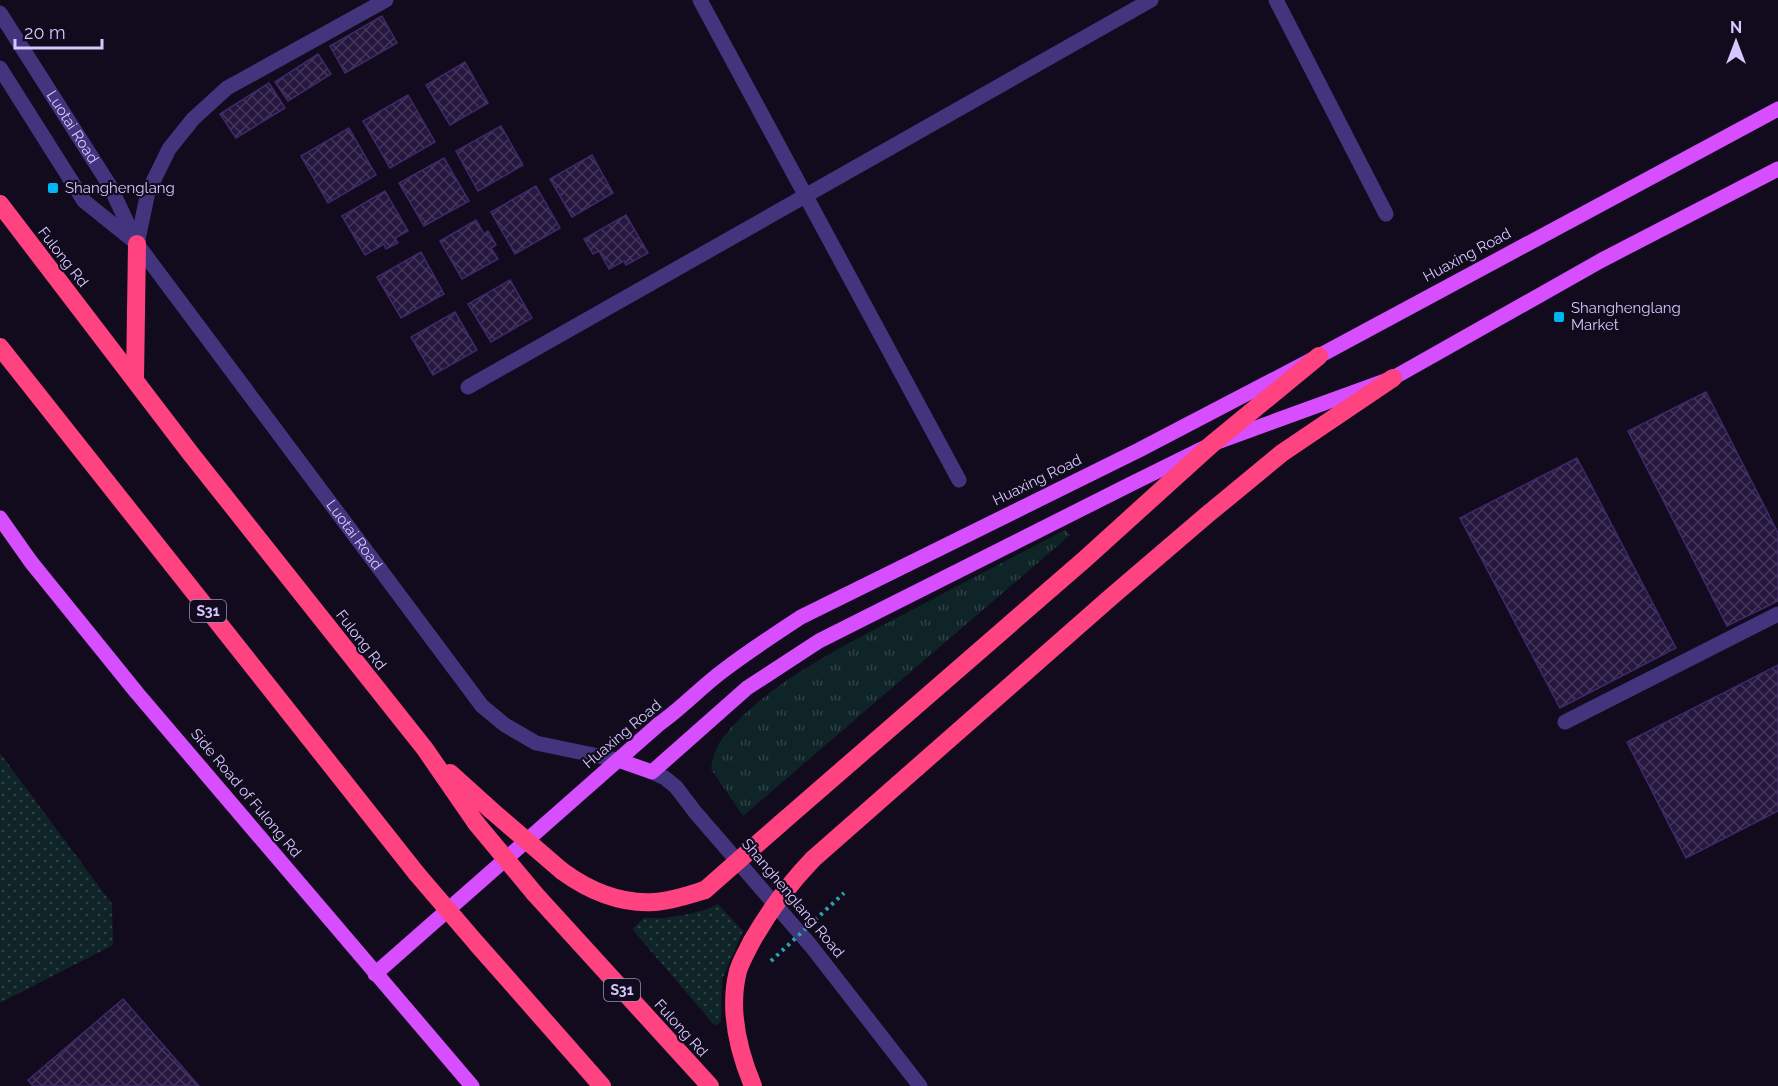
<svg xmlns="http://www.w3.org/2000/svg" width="1778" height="1086" font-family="Raleway,sans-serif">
<defs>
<pattern id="grass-dots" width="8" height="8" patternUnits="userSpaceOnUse" patternTransform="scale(1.5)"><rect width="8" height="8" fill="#0e2427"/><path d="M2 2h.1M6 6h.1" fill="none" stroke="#304247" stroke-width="1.8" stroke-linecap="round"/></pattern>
<pattern id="park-tufts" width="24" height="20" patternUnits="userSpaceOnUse" patternTransform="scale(1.5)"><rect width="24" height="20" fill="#0e2427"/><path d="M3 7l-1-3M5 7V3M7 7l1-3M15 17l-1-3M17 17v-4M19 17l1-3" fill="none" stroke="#304247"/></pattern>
<pattern id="building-cross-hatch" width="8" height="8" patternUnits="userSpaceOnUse" patternTransform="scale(1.5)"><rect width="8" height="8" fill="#25173e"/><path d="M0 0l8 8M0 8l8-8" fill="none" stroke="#44375b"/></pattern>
</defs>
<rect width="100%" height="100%" fill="#110b1d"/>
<g fill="url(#grass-dots)">
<path d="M0,753l112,151 1,41 -113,58z"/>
<path d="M718,904l25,27 -21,49 -1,42 -6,4 -83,-97 12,-11h20l25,-4 16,-4z"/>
</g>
<path fill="url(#park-tufts)" d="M1065,530l5,5 -327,281 -32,-47c2,-12 5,-23 13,-33 43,-53 121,-91 180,-122 53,-28 107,-56 161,-84z"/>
<g fill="url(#building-cross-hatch)" stroke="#40296a" stroke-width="1.5">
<path d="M382,16l15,27 -52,30 -15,-27z"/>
<path d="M318,54l13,20 -43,27 -13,-19z"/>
<path d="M465,62l23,41 -38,22 -24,-40z"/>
<path d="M269,83l16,25 -49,30 -16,-24z"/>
<path d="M408,95l27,47 -45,26 -27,-47z"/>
<path d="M501,126l22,39 -45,26 -22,-40z"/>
<path d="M349,128l27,47 -48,28 -27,-47z"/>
<path d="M592,155l21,38 -41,24 -22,-38z"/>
<path d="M444,158l25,43 -45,25 -25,-43z"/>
<path d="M536,186l24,42 -45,26 -24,-42z"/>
<path d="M385,191l23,40 -13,7 3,5 -12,6 -2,-5 -19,11 -23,-39z"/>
<path d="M626,215l22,38 -22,12 -2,-4 -15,8 -10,-18 -6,3 -9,-15z"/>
<path d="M476,220l8,14 4,-3 8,14 -5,3 7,11 -36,20 -22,-38z"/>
<path d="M421,252l23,42 -43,24 -24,-41z"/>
<path d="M510,280l22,38 -41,24 -23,-38z"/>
<path d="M455,312l22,38 -44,25 -22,-38z"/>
<path d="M1706,392l72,141v68l-51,25 -99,-195z"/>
<path d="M1577,458l99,190 -116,60 -100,-190z"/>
<path d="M1778,665v146l-92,47 -59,-116z"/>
<path d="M123,999l76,87h-166l-5,-6z"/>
</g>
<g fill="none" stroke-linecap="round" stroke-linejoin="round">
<g stroke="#43357d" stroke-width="15">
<path d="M700,0l259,480"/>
<path d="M1276,0l110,214"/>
<path id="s1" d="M0,13l110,173 27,58 345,462 23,19 31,18 82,17"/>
<path d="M0,68l84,133 51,41"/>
<path d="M137,244l11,-52 21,-43 24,-30 34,-31 159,-88"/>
<path d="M468,387l683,-387"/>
<path d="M1565,722l213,-108"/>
<path d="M652,772l13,6 11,9 19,25 116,134 109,140"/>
</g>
<g stroke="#d74eff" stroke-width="15">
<path d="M0,518l31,44 106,131 335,393"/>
<path d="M618,760l34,12 95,-84 72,-47 314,-158 79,-39 181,-66 209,-118 176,-91"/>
<path d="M375,974l284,-250c23,-16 42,-37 65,-54 25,-19 51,-36 77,-53l338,-167 180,-94 459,-247"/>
</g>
<g stroke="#ff4280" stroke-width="18">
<path d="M0,204l191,250 234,295 51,74"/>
<path d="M0,347l417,527"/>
<path d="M135,380l2,-136"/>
<path d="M450,773l41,37"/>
<path d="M780,824l305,-265 127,-115 107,-88"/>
<path d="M813,859l298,-262 97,-83 74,-61 111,-75"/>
<path d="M562,871c26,19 58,33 92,31 17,-1 34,-7 51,-12"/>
<path d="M535,894l175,192"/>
<path d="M752,941c-5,10 -11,20 -14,30 -10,39 0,79 15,115"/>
<path d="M477,944l125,142"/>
</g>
<path stroke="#2ba3af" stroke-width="4" stroke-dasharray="3 4.5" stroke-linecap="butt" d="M771,961l73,-68"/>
<g stroke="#ff4280" stroke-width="18">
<path d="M491,810l71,61"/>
<path d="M476,823l59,71"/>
<path d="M417,874l60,70"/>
<path d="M705,890l75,-66"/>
<path d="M752,941c17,-30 37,-57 61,-82"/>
</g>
</g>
<g fill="#00b6f2" stroke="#110b1d" stroke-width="2">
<rect x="47" y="182" width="12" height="12" rx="3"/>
<rect x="1553" y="311" width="12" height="12" rx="3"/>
</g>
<g text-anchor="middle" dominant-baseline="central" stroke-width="4.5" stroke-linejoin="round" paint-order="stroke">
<g fill="#110b1d" stroke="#9b8fbb" stroke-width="1.5">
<rect x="190" y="600" width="36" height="22" rx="4.5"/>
<rect x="604" y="979" width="36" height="22" rx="4.5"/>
</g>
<g font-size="14" font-weight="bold" fill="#d6c7ff">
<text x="208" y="611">S31</text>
<text x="622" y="990">S31</text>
</g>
<g font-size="15" fill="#d6c7ff" stroke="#110b1d">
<text stroke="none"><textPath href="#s1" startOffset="135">Luotai Road</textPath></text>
<text transform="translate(1467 255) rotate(-28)">Huaxing Road</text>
<text transform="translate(63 257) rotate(52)">Fulong Rd</text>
<text transform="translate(1037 480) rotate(-26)">Huaxing Road</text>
<text stroke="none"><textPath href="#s1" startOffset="632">Luotai Road</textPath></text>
<text transform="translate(361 640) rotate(52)">Fulong Rd</text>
<text transform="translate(622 734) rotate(-40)">Huaxing Road</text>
<text transform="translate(246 793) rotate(50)">Side Road of Fulong Rd</text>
<text transform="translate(793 898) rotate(50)">Shanghenglang Road</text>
<text transform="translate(681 1028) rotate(48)">Fulong Rd</text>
</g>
<g font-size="15" fill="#d6c7ff" stroke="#110b1d" text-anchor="start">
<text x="65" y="188">Shanghenglang</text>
<text x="1571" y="308">Shanghenglang<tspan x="1571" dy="17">Market</tspan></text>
</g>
</g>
<g transform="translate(1736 42)" stroke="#110b1d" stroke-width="4.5" paint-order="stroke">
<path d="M0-4.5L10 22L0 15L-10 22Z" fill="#d6c7ff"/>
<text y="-9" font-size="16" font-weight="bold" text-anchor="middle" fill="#d6c7ff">N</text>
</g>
<path d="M15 39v9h87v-9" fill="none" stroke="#d6c7ff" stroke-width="3"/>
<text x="24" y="39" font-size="18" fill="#d6c7ff" stroke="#110b1d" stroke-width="4.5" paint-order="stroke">20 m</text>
</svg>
